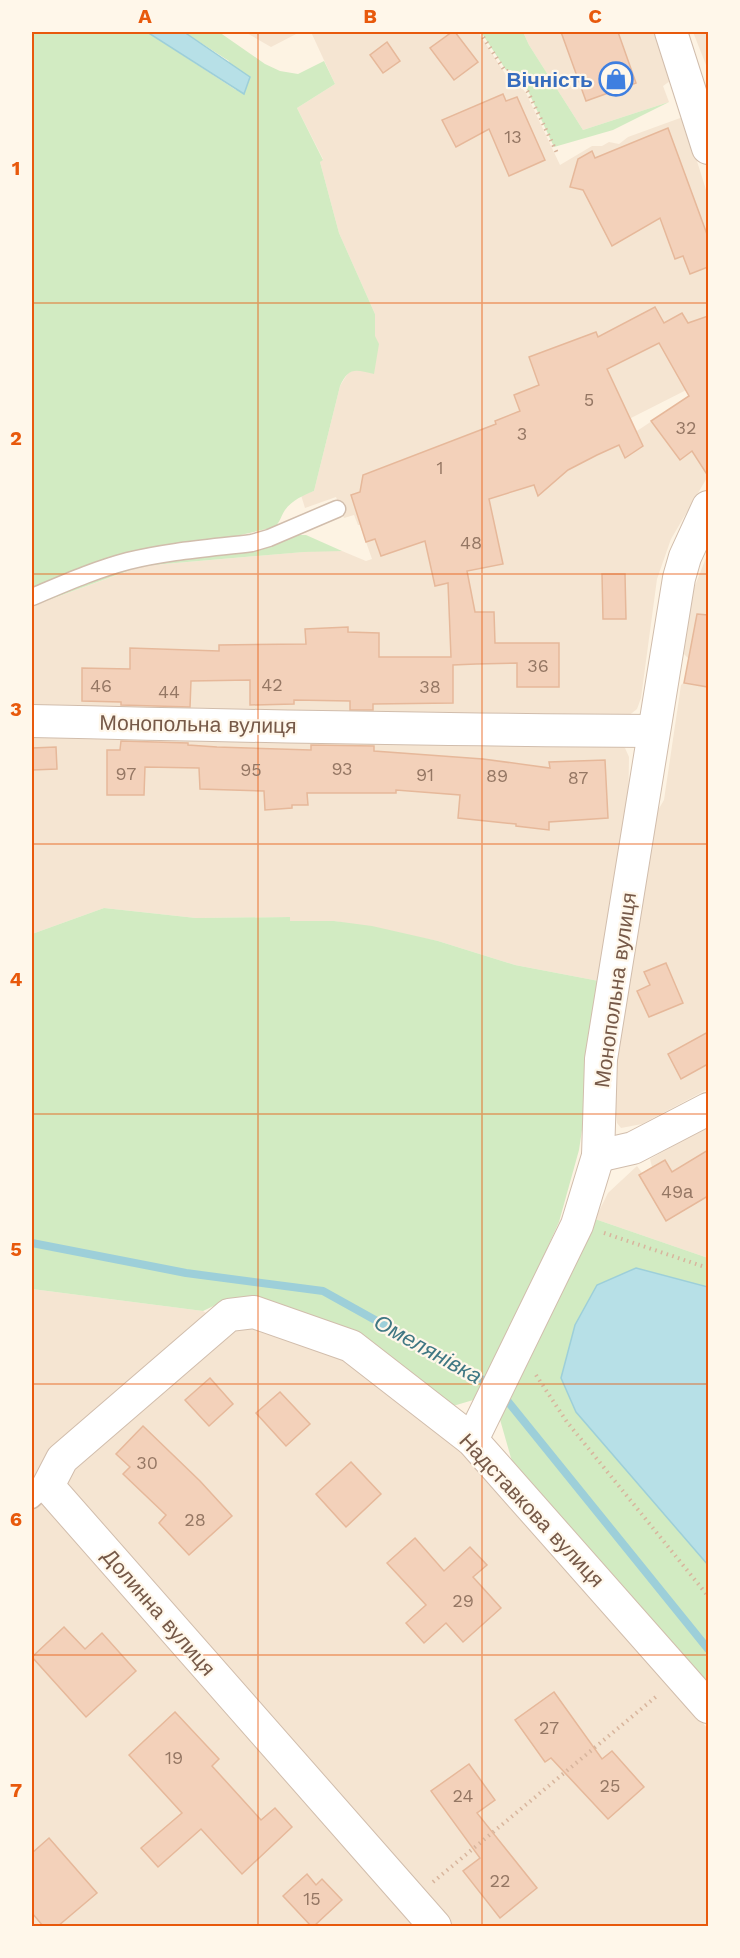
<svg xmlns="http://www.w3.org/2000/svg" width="740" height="1958" font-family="'Work Sans',sans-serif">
<rect width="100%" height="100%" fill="#fdf3e3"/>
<g fill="#f5e5d2">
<path d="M245,32h55l-29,15z"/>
<path d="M311,32h167l28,43 4,-2 16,20 34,72 32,-19h10l7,-4 10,2 9,-7 55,-20 25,79v183l-77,39 6,13 21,-14 50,-24v83l-37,63 -14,40 -16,119 -4,11 -10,8 -595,-5v-106l110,-40 184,-16 16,1 24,10 6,-2 -12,-34h-2l-4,-10 -10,3 -8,-21 -31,11 -4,-13 13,-4 26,-105 8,-13 6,-3 21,-34v-22l-36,-81 -19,-71 3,-3 -26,-51 38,-24z"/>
<path d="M523,32h141l6,49 -7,5 6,16 -86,28 -54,-85z"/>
<path d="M693,32h15v38z"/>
<path d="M708,553v536l-66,35 -21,4 -4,-5 -2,-17 -1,-29 3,-36 37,-224 10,-17 17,-115 3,-3 5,-23 -5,-5 8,-61z"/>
<path d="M32,728l586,15 7,5 4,9 -1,61 -24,164 -89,-17 -77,-24 -104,-20h-44v-4l-94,1 -92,-10 -72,26z"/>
<path d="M708,1126v132l-113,-39 13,-26 29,-27 5,7 10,-6 -2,-8z"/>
<path d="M32,1289l171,22 28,18 21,-3 92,32 118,93 246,278v197h-676z"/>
</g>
<g fill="#d2ebc2">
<path d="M32,32h115l89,58 -7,-29 -45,-29h35l46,32 15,7 18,3 26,-13 11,23 -38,24 26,52 -3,2 19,71 36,81v22l4,8 -5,30c-18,-4 -25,-8 -34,12l-26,105c-10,4 -22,9 -29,19 -4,6 -5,12 -10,17l-52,12 -87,11 -47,15 -57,25z"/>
<path d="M481,32h42l6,13 54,85 86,-28 -56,28 -59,17 -26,-56 -17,-21h-5z"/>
<path d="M296,535h10l36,16 -38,1 -163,14 -109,40v-5l113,-40 109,-14z"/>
<path d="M104,908l92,10 94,-1v4h44l38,5 66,15 77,24 89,17 -25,168 -20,72 -79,176 -27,8 -95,-74 -103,-36 -29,4 -23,11 -171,-22v-355z"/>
<path d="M595,1219l113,39v29l-72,-19 -75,110 15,34 132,153v120l-195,-220 -14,-49z"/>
</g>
<g fill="#b7e0e7" stroke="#9dcfd9" stroke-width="1.5">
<path d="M147,32h37l66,45 -6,17z"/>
<path d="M636,1268l72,19v278l-132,-153 -15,-34 14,-53 22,-40z"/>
</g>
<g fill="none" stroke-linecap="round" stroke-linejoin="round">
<g stroke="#9dcfd9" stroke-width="8">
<path d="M32,1243l154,30 137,18 169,94"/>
<path d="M501,1393l207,256"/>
</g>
</g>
<g fill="#f3d1ba" stroke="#e6b89a" stroke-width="1.5">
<path d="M452,32h3l23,30 -24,18 -24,-32z"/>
<path d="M561,32h57l18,51 -50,18z"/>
<path d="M387,42l13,19 -17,12 -13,-18z"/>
<path d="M503,94l3,7 11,-4 28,63 -36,16 -20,-47 -33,18 -14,-27z"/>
<path d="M668,128l40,109v30l-18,7 -7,-18 -8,3 -15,-41 -48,28 -29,-56 -13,-3 8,-28 14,-8 3,7z"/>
<path d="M655,307l9,16 18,-10 6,10 20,-7v160l-16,-25 -12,9 -29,-39 38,-25 -30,-53 -52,26 36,77 -18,12 -6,-13 -22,10 -29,15 -30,26 -4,-11 -45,14 14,65 -36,7 8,41h19l1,31h64v44h-42v-24l-41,1 -23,1v38l-80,1v6h-23v-9l-56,-1v4l-44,1v-25l-59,1 -1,26 -69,-2v-3l-39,-1v-33l48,1v-21l89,3v-6l87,-1 -1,-15 43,-2v5l31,1v24h72l-3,-74 -13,3 -10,-45 -44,15 -6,-17 -9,3 -15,-47 9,-3 3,-17 133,-51 -1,-3 25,-10 -6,-16 25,-10 -10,-28 67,-25 2,5z"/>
<path d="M602,574h23l1,45h-23z"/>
<path d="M697,614l11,1v72l-24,-4z"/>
<path d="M121,741l67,2v2l29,2 94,3v-5l63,1v5l109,8 67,9 -1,-6 56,-2 3,58 -59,4v8l-33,-4v-2l-58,-6 2,-23 -64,-5v3h-89l1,12h-16v3l-27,2 -1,-19 -64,-2 -1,-21 -54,-1 -1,28h-37v-45h13z"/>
<path d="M56,747l1,22 -25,1v-22z"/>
<path d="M666,963l17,40 -34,14 -12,-26 13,-6 -6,-13z"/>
<path d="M708,1032v32l-27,15 -13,-25z"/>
<path d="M708,1150v46l-42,25 -27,-46 26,-15 7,12z"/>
<path d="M210,1378l23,26 -24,22 -24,-26z"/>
<path d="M280,1392l30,32 -24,22 -30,-33z"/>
<path d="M143,1426l57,55 32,35 -43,39 -30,-32 7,-8 -43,-41 7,-7 -14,-13z"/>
<path d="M351,1462l30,32 -35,33 -30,-33z"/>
<path d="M415,1538l29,33 26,-24 17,18 -14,12 28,31 -38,34 -17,-19 -22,20 -18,-20 20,-18 -39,-42z"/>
<path d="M64,1627l21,22 17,-16 34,38 -50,46 -54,-60z"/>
<path d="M554,1692l48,67 10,-8 32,36 -36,32 -57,-61 -6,4 -30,-42z"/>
<path d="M175,1712l44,47 -7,7 49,54 14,-12 17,19 -50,47 -41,-45 -43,38 -17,-19 41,-35 -53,-58z"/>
<path d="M469,1764l26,36 -18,13 60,75 -37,30 -37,-47 17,-13 -49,-67z"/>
<path d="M49,1838l48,55 -39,33h-15l-11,-13v-60z"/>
<path d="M307,1874l9,11 6,-6 20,21 -28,26h-3l-28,-30z"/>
</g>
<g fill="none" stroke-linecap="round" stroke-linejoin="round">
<g stroke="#d1bdac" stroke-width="19">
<g id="service">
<path d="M32,597c31,-13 62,-27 96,-36 40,-10 83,-13 124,-18l17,-5 68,-29"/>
<path d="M32,1500l16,-14"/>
</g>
</g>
<g stroke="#d1bdac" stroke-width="34">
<g id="minor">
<path d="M671,32l37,116"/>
<path d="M32,721c207,5 414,9 621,10"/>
<path d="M598,1156l35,-8 75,-39"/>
<path d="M472,1440l105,-215 21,-69 3,-97 78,-481 6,-21 23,-50"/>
<path d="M435,1926l-387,-440 14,-27 167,-144 25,-3 97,34 121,94 236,267"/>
</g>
</g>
<g stroke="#d8b59d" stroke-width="4" stroke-dasharray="1.5 4.5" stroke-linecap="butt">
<path d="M480,32l25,39h6l17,21 29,61"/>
<path d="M604,1233l104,35"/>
<path d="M536,1375l31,47 141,174"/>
<path d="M433,1882l225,-187"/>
</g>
<use href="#service" stroke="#fff" stroke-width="16"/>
<use href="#minor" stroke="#fff" stroke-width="32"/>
</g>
<path fill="none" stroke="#e8590c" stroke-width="1.5" stroke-opacity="0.55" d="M258,32v1894M482,32v1894M32,303h676M32,574h676M32,844h676M32,1114h676M32,1384h676M32,1655h676"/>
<defs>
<g id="shop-ring" transform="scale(1.725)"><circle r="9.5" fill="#fff7ea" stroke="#3f7fe0" stroke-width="1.5"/><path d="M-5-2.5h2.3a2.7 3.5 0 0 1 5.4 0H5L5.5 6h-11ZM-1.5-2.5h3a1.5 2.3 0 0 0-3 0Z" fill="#3f7fe0"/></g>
</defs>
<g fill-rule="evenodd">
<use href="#shop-ring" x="616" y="79"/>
</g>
<g text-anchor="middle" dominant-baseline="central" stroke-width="4.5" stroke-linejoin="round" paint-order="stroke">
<g font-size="18" fill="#957764">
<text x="513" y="136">13</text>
<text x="589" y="399">5</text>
<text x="686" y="427">32</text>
<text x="522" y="433">3</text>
<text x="440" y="467">1</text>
<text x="471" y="542">48</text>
<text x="538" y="665">36</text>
<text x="272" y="684">42</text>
<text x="101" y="685">46</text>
<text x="430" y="686">38</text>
<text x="169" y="691">44</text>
<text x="342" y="768">93</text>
<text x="251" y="769">95</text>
<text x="126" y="773">97</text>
<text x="425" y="774">91</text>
<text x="497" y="775">89</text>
<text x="578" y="777">87</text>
<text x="677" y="1191">49а</text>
<text x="147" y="1462">30</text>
<text x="195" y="1519">28</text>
<text x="463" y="1600">29</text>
<text x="549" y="1727">27</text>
<text x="174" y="1757">19</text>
<text x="610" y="1785">25</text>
<text x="463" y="1795">24</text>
<text x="500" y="1880">22</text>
<text x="312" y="1898">15</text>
</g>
<g font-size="21" font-weight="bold" fill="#366cbe" stroke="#fff7ea" text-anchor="end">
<text x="593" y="79">Вічність</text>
</g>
<g font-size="21" fill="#765948" stroke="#fff7ea">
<text transform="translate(198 724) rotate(1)">Монопольна вулиця</text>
<text transform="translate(615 990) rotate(-82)">Монопольна вулиця</text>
<text transform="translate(532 1510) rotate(47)">Надставкова вулиця</text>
<text transform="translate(159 1612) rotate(49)">Долинна вулиця</text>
</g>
<g font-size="22" font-style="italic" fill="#3f7783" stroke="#fff7ea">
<text transform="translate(428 1349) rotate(29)">Омелянівка</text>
</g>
</g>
<rect width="740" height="1958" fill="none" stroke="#fff7ea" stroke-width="66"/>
<rect x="33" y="33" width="674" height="1892" fill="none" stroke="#e8590c" stroke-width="2"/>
<g font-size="20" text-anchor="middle" font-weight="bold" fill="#e8590c">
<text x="145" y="23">A</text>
<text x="370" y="23">B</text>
<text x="595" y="23">C</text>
<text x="16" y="175">1</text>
<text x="16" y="445">2</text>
<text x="16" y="716">3</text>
<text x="16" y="986">4</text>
<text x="16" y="1256">5</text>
<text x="16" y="1526">6</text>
<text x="16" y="1797">7</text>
</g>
</svg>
